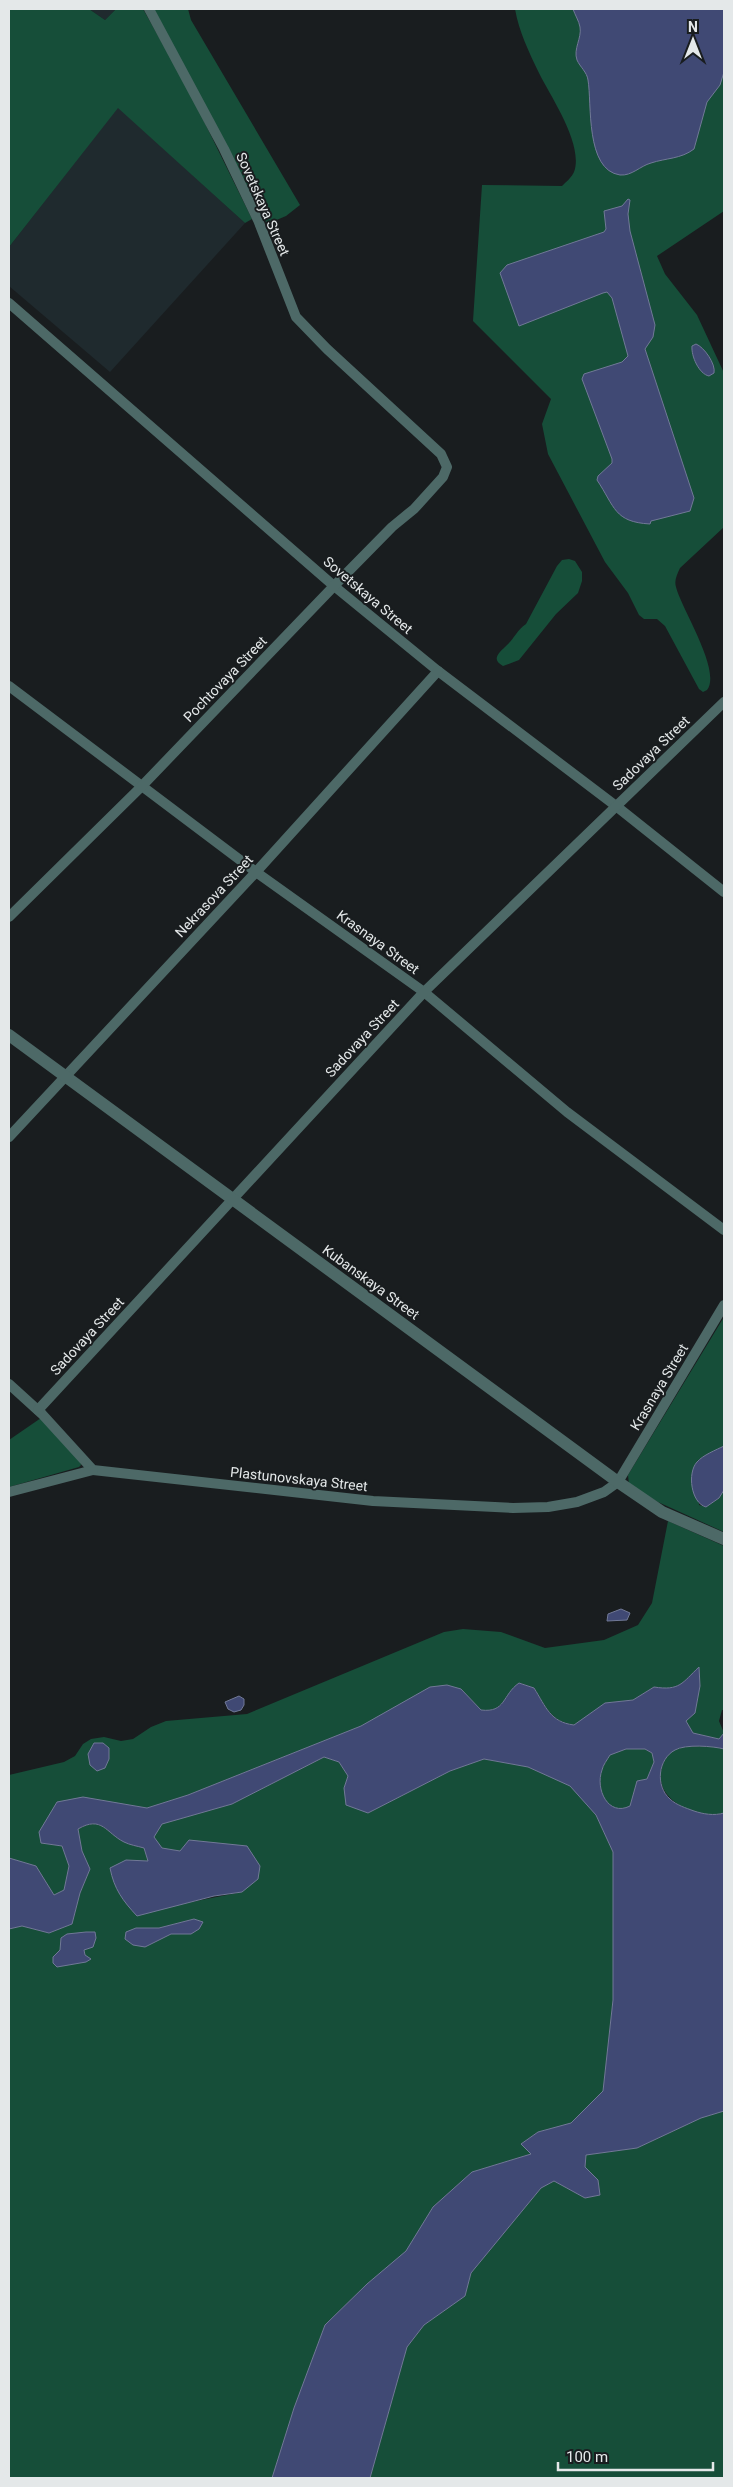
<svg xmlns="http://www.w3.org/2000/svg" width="733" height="2487" font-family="Roboto,sans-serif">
<rect width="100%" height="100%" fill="#191d1f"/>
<g fill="#1f2a2e">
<path d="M89,9h27l-11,11z"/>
<path d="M118,107l127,116 -135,149 -101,-86v-39z"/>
</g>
<g fill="#164e39" fill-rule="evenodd">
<path d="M9,9h80l16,11 11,-11h27l45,80 64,130 -7,4 -127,-115 -109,139z"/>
<path d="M154,9h34l3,11 109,185 -14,11 -19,8z"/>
<path d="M515,9h209v202l-67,45 8,18 32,41 27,58v154l-44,41c-3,7 -6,12 -4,19 5,21 46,84 31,103l-4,2 -4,-3 -34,-63 -8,-7h-13l-5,-4 -11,-22 -23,-31 -57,-108 -6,-30 9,-25 -78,-78 9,-136 80,1c4,-4 10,-9 12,-14 10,-27 -23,-75 -35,-99 -10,-21 -20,-41 -24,-64z"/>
<path d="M569,559l6,2 7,11v9l-4,12 -22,21 -37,46 -16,6c-13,-7 -3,-14 4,-21 7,-6 10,-15 19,-21l31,-58 5,-6z"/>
<path d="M724,1317v129l-27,15 2,44 7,2 13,-9 5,-8v42l-66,-30 -29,-17 -1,-10z"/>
<path d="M41,1418l39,43 1,4 -2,2 -70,20v-47z"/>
<path d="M668,1521l56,25v164h-2l-3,11 5,12 -5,6 -26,-6 -7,-12 9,-8 5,-27 -1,-18c-18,15 -19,23 -45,19l-21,13 -28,3 -30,22c-24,-3 -29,-18 -41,-37l-14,-5c-18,12 -14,30 -39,27l-20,-21 -66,19 -34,18 -173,69 -41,13 -32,-5 -73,40 20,3 7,20 -5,24 -10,5 -18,-29 -27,-8v-83l55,-13 11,-6 8,-12 8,-5 13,-2 17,4 12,-2 18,-12 15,-6 81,-7 197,-82 19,-3 38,3 44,16 59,-8 34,-15 14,-22z"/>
<path d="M714,1746l10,3v64c-27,7 -72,-13 -62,-46 2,-7 6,-15 14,-18 10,-4 27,-2 38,-3z"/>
<path d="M626,1749h19l7,4 2,9 -7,17 -10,2 -7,25c-22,11 -35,-16 -28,-36 1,-5 5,-10 7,-15z"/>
<path d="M324,1757l15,5 9,14 -4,12 24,25 82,-42 34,-12 44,8 43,19 25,29 17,37v148l-10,91 -32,33 -33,8 -17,12 10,10 -59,18 -39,35 -26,44 -40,33 -42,41 -31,83 -22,70h-263v-549l13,-3 27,7 23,-9 8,-31 10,-24 -8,-18 -4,-22c24,-13 28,3 46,13 6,3 13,4 20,6l4,13 -22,-1 50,45 66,-13 5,-46 -27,-1 -39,6 -20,-3 -7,-11 7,-13 71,-20zM194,1919l-3,15h-20l-26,13 -9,-19h23zM60,1950h24l1,5 -32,3z"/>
<path d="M724,2111v367h-354l37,-131 17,-22 41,-29 6,-23 70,-85 13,-7 31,17 15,-3 -2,-15 -13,-13 1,-12 51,-7 64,-30z"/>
</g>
<g fill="#404974" stroke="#717997" fill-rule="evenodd">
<path d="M573,9h151v63l-4,13 -13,17 -13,47c-13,10 -28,9 -43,14 -11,3 -19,13 -31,12 -35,-5 -28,-72 -32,-95 -1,-8 -8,-13 -11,-20 -4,-11 5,-22 3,-33 -1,-6 -5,-12 -7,-18z"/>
<path d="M628,199l2,1 -2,14 2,17 25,94 -2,12 -8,12 49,149 -4,13 -39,10 -1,3c-36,-2 -35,-17 -53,-44l1,-4 14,-13v-4l-30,-80 2,-5 38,-12 6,-6 -16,-58 -5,-6 -4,1 -84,33 -19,-53 7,-8 97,-33 2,-3 -2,-18 18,-5z"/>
<path d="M696,344c8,3 20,20 18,29l-5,3c-10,-2 -18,-20 -17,-30z"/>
<path d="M724,1446v44l-5,8 -13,9c-15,-4 -19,-34 -9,-45 6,-7 19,-12 27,-16z"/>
<path d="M621,1609l9,4 -3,7 -20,1 1,-7z"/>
<path d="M699,1667l1,19 -5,27 -9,8 7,12 26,6 5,-6v16c-11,-3 -39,-5 -49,1 -17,9 -20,36 -5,49 6,6 16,9 24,12 9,3 20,5 30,2v298l-23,7 -64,30 -51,7 -1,12 13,13 2,15 -15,3 -31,-17 -13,7 -70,85 -6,23 -41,29 -17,22 -37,131h-98l22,-70 31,-83 42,-41 39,-33 27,-44 39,-35 59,-18 -10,-10 17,-12 33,-9 32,-32 10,-91v-148l-17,-37 -26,-29 -42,-19 -44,-8 -34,12 -82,42 -22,-8 -2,-17 4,-12 -9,-14 -15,-5 -92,47 -70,20 -8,13 8,11 18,3 9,-11 58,6 13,20 -2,13 -16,13 -28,4 -77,20c-14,-15 -23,-27 -27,-48l16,-8 22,1 -4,-13c-7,-2 -14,-3 -20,-6 -18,-9 -22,-27 -46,-13l4,22 8,18 -10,24 -8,31 -23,9 -27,-7 -13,3v-71l27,8 18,29 10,-5 5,-24 -7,-20 -21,-3 -2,-11 18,-30 26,-5 64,11 41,-13 173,-69 69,-39 17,-2 14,4 20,21c25,3 21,-15 38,-27l15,5c12,19 16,34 40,37l31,-22 28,-3 21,-13c26,4 28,-4 45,-20zM626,1749h19l7,4 2,9 -7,17 -10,2 -7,25c-22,11 -35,-17 -28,-36 1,-5 5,-10 8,-15z"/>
<path d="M239,1696l5,3v6l-3,5 -7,2 -6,-3 -3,-7z"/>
<path d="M94,1743h9l6,5v11l-4,9 -8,3 -7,-6 -2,-11z"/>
<path d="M194,1919l9,3 -4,7 -8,5h-20l-26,13 -12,-2 -8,-6 1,-7 10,-4h23z"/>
<path d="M86,1932h9l1,6 -3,9 -9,3 1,5 6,4 -5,3 -29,5 -4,-4v-6l7,-7 1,-12 6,-4z"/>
</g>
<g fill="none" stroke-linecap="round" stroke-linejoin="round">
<g stroke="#4d6967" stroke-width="10">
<path d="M9,303l325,283 104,85 178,135 108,86"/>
<path d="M9,686l247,186 168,120 143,120 157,118"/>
<path d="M9,917l132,-130 193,-201 58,-59 22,-18 29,-32 4,-10 -6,-13 -114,-105 -31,-32 -38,-97 -34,-71 -75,-140"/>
<path d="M9,1137l247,-265 182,-201"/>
<path d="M9,1384l33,30 51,56 280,31 140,7 35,-1 29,-5 27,-10 14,-10 106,-177"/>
<path d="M38,1410l386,-418 300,-290"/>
<path d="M9,1492l84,-22"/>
</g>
<path stroke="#4d6967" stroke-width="12" d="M9,1035l609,447 44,30 62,27"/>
</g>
<g text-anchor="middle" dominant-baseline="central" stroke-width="4" stroke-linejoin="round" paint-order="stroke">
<g font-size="14" fill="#e4e8e9" stroke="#191d1f">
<text transform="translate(263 204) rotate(66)">Sovetskaya Street</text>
<text transform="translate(368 595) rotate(40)">Sovetskaya Street</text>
<text transform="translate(225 679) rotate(-46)">Pochtovaya Street</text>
<text transform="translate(651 753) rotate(-44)">Sadovaya Street</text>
<text transform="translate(214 896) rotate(-47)">Nekrasova Street</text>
<text transform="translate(378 942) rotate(36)">Krasnaya Street</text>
<text transform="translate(362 1038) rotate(-47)">Sadovaya Street</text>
<text transform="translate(371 1282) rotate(36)">Kubanskaya Street</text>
<text transform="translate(87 1336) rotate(-47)">Sadovaya Street</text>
<text transform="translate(659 1387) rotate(-59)">Krasnaya Street</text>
<text transform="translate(299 1479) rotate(6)">Plastunovskaya Street</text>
</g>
</g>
<rect width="733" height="2487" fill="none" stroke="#e4e8e9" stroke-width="20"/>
<g transform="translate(693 40)" stroke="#191d1f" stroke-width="4" paint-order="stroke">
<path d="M0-4L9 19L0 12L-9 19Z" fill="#e4e8e9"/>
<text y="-8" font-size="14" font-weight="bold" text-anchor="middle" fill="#e4e8e9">N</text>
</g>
<path d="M558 2462v8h155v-8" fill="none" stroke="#e4e8e9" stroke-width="2.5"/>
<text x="566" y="2462" font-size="15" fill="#e4e8e9" stroke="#191d1f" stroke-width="4" paint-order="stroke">100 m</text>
</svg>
